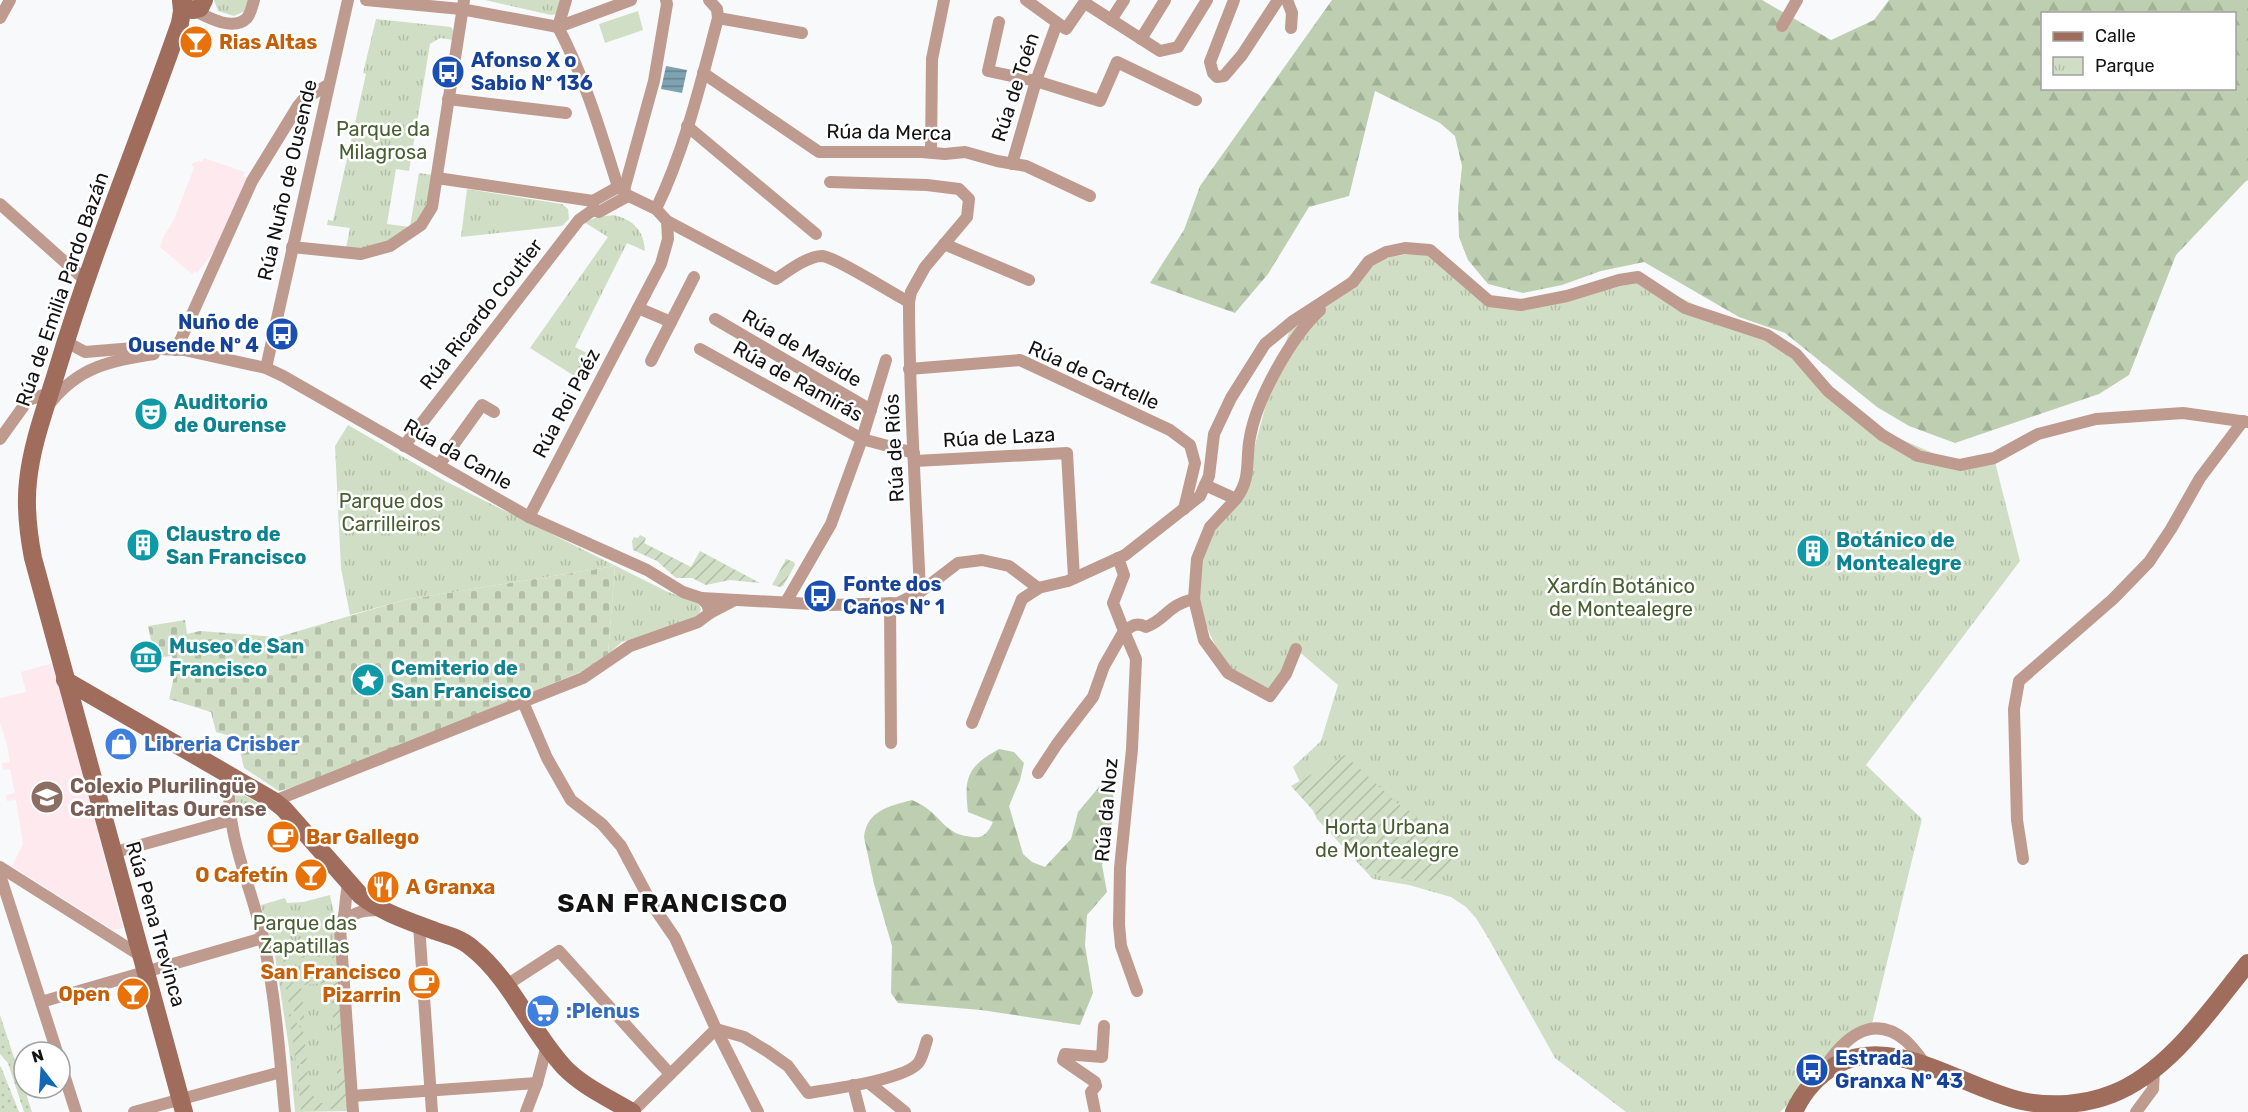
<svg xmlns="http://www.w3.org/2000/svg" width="2248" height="1112" font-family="Rubik,sans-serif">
<defs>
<pattern id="grass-dots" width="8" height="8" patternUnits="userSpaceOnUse" patternTransform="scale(1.5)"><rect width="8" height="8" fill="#d0dec5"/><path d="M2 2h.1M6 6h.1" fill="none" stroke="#b2bea8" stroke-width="1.8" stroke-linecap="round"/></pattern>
<pattern id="forest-firs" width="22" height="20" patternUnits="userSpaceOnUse" patternTransform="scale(1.5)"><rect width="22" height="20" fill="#becfb1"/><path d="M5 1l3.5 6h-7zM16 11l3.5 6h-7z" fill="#a2b197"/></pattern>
<pattern id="cemetery-stones" width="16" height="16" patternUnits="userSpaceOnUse" patternTransform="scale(1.5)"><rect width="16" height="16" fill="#d0dec5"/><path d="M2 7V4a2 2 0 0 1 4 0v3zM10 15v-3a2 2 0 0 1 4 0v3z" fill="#b2bea8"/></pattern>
<pattern id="park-tufts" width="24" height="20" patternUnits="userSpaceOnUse" patternTransform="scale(1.5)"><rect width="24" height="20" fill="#d0dec5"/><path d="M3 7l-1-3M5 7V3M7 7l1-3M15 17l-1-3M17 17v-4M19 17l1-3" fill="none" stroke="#b2bea8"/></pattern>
<pattern id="garden-furrows" width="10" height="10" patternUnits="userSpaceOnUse" patternTransform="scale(1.5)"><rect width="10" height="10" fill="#d0dec5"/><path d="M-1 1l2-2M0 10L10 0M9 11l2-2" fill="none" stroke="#b2bea8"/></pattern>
<pattern id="water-rules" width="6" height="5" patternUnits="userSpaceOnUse" patternTransform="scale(1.5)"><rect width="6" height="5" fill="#7ea2b1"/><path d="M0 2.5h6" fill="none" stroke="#66838f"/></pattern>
</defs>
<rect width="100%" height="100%" fill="#f8f9fb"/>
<g fill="#fee9ee">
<path d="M204,158l41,14 -2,4 5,2 -27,64 -24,31 -2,-2 -3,3 -32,-27 4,-11 10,-16 20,-52 -3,-4 8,-3 3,1z"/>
<path d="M53,663l70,265 -10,2 -101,-64 11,-22 -7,-44 -9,1 -1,-6 9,-2 -5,-24 -7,1 -1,-7 8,-1 -3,-17 -7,-23v-24l26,-6 -5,-20z"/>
</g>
<g fill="url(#grass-dots)">
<path d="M0,1015l32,97h-8l-16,-49 -8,-9z"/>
<path d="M0,1066l1,1 18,45h-19z"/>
</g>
<g fill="url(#forest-firs)" fill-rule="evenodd">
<path d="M1332,0h430l69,40 43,-20 15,-20h359v180l-3,2 -69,73 -47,120 -30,19 -144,49 -46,-17 -32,-19 -92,-74 -46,-16 -95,-55 -43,9 -39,14 -39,8 -35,-9 -20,-24 -9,-23 -1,-30 4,-41 -7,-30 -15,-13 -65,-32 -26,105 -40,11 -41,67 -33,39 -85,-30 34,-53 16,-44zM2042,14h192v74h-192z"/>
<path d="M999,749l15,3 10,11 -4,17 -11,26 14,48 9,8 13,5 26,-28 7,-27 21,-25 10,-4 7,22 -14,60 5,27 -20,23 -2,30 8,48 -13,32 -99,-15 -83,-7 -7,-10 1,-47 -18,-62 -10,-47c3,-27 26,-31 48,-37 4,2 9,4 13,7 19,13 20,27 47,30 12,2 16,-5 21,-15l-25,-10c-4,-35 -1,-45 31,-63z"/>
</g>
<path fill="url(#cemetery-stones)" d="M615,566l-7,88 -27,18 -272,111 -30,8 -35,-23 -7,-30 -21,-6 -5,-20 -42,-13 6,-27 -3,-16 -17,2 -7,-32 37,-6 2,14 13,-3 78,6 126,-37z"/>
<g fill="url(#park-tufts)">
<path d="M214,0h35l-4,11 -11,5 -16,-5z"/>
<path d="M485,0h75l-3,14 -6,1z"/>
<path d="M376,19l75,8 3,5 -1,8 -13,-2 -10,6 -21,127 -13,-2 -9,55 23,3 9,-54 14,2 -8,38 -23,23 -34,12h-22l4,-20 -23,-3 1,-5 5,1 33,-147 -3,-1z"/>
<path d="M467,189l95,15 6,5 1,10 -7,7 -101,11z"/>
<path d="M614,215c20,5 30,16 31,36l-18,-8 -52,104 12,6 -11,24 -46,-29 78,-111 -24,-15 14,-5z"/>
<path d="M1430,250l59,51 32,4 117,-28 158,77 75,72 89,39 34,-7 26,103 -154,204 56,54 -51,209 -91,84h-154l-71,-54 -65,-117 -14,-23 -10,-11 -15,-10 -42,-12 -36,-6 -56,-60 -24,-52 28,-26 17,-56 -42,-36 -26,47 -42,-23 -34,-74 16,-72 33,-38 30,-110 20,-58 76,-60z"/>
<path d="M348,425l97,56 223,111 30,11 3,6 -2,6 -9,6 -68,21 -14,12 7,-88 -211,34 -54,15 -9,-47 -6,-122z"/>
<path d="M235,790l23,13 7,8 -28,7z"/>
<path d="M330,895l7,32 13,184 -55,1 -6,-64 -15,-99h-3l-10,-44 24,-7 2,5 16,-1z"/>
</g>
<g fill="url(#garden-furrows)">
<path d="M640,535l6,3 -2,5 47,24 9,-16 60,32 -30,-3 -24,5 -14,-7h-16l-19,-17 -24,-11 -1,-9 2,-4 4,1z"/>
<path d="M786,559l8,3 1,3 -12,21 -3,1 -8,-2z"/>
<path d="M1345,755l53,49 16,10 47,48c-7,7 -14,13 -24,17 -17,6 -54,-4 -71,-10l-75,-83z"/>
<path d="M331,948l6,2 2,23h-6l-1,-15 -2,-2 -37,2 -3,2 2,17 -6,6 -3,-26 2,-4z"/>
<path d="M333,976h4l4,53 -7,-1 -4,-45 -29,2 4,41 -16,-22 -3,-16 8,-7 38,-3z"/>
<path d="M288,1011l16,22 3,31h-8l1,10 -2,1z"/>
<path d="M302,1068h5c2,16 3,44 30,33v-33l7,2 3,38 -46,3 -3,-34 5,-1z"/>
</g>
<g fill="#d0dec5">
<path d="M638,11l5,19 -38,13 -6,-19z"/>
<path d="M495,206h39l1,20 -41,2z"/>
</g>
<path fill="url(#water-rules)" d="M666,66l21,4 -5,23 -21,-4z"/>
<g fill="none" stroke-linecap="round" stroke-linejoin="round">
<g stroke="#bf9a8e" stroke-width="12">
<path d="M366,0l95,9 97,18"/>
<path d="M1026,0l40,29 20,-29"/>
<path d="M1234,0l-24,62 3,11 4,4 7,-1 18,-21 36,-55"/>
<path d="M1287,0l5,13 -1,15"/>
<path d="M1085,3l75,48 18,-4 29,-47"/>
<path d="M193,10c14,7 40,22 54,8 4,-5 5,-12 7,-18"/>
<path d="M0,18l10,-18"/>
<path d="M718,18l84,15"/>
<path d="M1111,20l13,-20"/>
<path d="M999,22l-11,49 48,10 64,20 17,-39 79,38"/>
<path d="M1782,26l15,-26"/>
<path d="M558,27c27,51 43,106 60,160l-25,14v9l6,2 27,-15 -1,-6 -7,-4"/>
<path d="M558,27l73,-27"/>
<path d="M558,27l8,-27"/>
<path d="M1141,39l24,-39"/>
<path d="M703,73l116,79h102l24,2 20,-2 32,9 29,5 64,30"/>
<path d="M448,99l118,14"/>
<path d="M687,126l129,108"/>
<path d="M931,152l1,-93 12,-59"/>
<path d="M1012,164l24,-83 21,-58"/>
<path d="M437,178l156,23"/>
<path d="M830,182l97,3 32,4 10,10 -2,18 -42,50 -14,25 -2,10c0,97 7,194 11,290"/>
<path d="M624,190l30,-109 13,-77 -1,-4"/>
<path d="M627,195l29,14 11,12 109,58c11,-7 31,-23 46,-23 14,1 71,38 87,46"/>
<path d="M0,204l85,76"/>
<path d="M656,209c29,-60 45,-127 62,-191l-1,-9 -8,-9"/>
<path d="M944,244l85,36"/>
<path d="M292,247l69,7 29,-8 31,-21 11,-18 32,-207"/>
<path d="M638,308l33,14 23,-45"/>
<path d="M715,319l156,91"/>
<path d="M67,338l5,7 13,7 49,-4 50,2 82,18 17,8 246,141 118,53 36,22 18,6 6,6 3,9"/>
<path d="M700,349l162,90 52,14"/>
<path d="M176,350l76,-169 46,-75 6,-7 24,-14"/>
<path d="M651,361l20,-39"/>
<path d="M266,368l82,-368"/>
<path d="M909,369l111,-9 150,70 20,15 5,18 -11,46"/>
<path d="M51,402c29,-36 60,-41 103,-48"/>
<path d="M0,439l28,-39 22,-7"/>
<path d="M404,446l175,-226 14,-10"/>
<path d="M915,461l152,-8 7,125"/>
<path d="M439,465l43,-60 12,7"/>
<path d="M1205,485l31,14 -26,28 -13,32 -3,40 10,41 24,33 42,23 16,-22 10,-25"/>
<path d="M1236,499c16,-22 9,-37 14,-62 7,-39 41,-100 70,-127"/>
<path d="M529,517l132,-253 7,-25 -1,-18"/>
<path d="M701,598l129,7 68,-2 22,-11 38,-29 24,-3 27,6 29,22 30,-7 57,-26 75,-59 9,-20 5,-42 17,-36 34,-54 28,-23 60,-39 16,-21 17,-9 19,-4 25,2 59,51 32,4 46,-9 52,-16 19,-3 47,31 82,27 29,19 32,37 54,44 36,21 42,9 34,-7 44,-24 58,-15 87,-6 65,9"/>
<path d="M786,602l45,-78 31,-85 24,-79"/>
<path d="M890,603l1,140"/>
<path d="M523,702l24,56 24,42 31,24 19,22 32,60 22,32 41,91 42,83"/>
<path d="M972,723l50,-124 17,-11"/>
<path d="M1038,773l19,-29 36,-47 11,-31 20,-35 -11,-28 11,-28 -6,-17"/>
<path d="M230,775c-7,61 26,119 36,178 10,52 14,106 19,159"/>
<path d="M274,801l309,-123 47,-32 68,-24 12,-9 23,-12"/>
<path d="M112,853l119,-33"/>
<path d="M2023,859l-6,-39 -3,-111 5,-28 94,-82 36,-37 22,-33 29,-51 43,-57"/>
<path d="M0,867l141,89"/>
<path d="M0,875l57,177"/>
<path d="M349,882c-5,14 -2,35 -9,46l13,184"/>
<path d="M344,923c8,-12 23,-13 36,-13"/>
<path d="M419,925l13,187"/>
<path d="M505,986l54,-35 111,123"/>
<path d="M1137,991l-16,-45 -2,-21 1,-57 12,-119 4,-90 -12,-28c9,-6 13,-9 22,-4 21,-8 21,-22 48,-28"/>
<path d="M41,1002l222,-64"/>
<path d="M716,1029l28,8 23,14 21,15 20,27c22,-4 99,-13 111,-31 4,-6 6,-16 8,-22"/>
<path d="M60,1062l16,50"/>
<path d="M1823,1070c19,-30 48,-58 82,-30 8,7 15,17 21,25"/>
<path d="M869,1083l36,29"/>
<path d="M853,1085l7,27"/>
<path d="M352,1096l185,-13"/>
<path d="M134,1112l147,-40"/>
<path d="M526,1112l11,-29 10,-38"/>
<path d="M632,1112l84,-83"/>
<path d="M1095,1112l-4,-20 5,-6 -1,-4 -32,-22 2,-6 37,3 2,-31"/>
<path d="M2136,1112l17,-23 1,-19"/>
</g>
<g stroke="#a06c5c" stroke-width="18">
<path d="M181,0l1,11 -2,12c-40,115 -87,227 -122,344 -11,37 -26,75 -30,114 -3,26 0,51 5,77l151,554"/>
<path d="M181,0l4,7 8,3 7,-2 4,-8"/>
<path d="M65,680l209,121 10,8 77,87c22,17 48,25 74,35 13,4 27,8 37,17 39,31 58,82 92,119 18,19 45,31 68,45"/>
<path d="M1794,1112c9,-20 23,-36 42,-47 57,-32 127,23 186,36 29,6 62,4 90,-7 57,-22 98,-84 136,-131"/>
</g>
</g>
<defs>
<g id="bar-disc" transform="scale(1.725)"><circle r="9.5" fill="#e8710a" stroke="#fff"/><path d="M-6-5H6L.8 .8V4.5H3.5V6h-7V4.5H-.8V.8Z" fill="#fff"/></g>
<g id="bus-disc" transform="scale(1.725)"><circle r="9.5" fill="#1a4fb4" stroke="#fff"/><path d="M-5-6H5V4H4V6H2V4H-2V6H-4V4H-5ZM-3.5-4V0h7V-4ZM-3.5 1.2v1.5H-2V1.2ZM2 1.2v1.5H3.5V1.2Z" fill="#fff"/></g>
<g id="theatre-disc" transform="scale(1.725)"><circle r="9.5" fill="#0f9aa8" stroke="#fff"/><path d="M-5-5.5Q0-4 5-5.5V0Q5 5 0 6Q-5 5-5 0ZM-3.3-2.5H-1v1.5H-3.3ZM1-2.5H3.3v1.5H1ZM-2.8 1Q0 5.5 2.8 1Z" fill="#fff"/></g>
<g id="building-disc" transform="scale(1.725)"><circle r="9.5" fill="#0f9aa8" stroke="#fff"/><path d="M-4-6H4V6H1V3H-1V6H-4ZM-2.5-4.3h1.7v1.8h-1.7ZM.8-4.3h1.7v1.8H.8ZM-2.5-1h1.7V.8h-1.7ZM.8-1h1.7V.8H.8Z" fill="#fff"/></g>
<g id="museum-disc" transform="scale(1.725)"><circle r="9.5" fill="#0f9aa8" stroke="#fff"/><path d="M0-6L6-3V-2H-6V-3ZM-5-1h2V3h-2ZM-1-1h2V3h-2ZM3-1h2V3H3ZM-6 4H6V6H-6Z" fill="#fff"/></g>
<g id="sight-disc" transform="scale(1.725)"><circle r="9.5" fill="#0f9aa8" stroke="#fff"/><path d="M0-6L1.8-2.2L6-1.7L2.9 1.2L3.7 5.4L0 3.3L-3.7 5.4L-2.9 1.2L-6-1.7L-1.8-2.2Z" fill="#fff"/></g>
<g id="shop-disc" transform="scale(1.725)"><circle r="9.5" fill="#3f7fe0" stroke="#fff"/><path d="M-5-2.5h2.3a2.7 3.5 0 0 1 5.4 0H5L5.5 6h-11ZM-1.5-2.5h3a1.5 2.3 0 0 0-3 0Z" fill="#fff"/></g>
<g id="school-disc" transform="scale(1.725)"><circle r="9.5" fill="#8d6e63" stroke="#fff"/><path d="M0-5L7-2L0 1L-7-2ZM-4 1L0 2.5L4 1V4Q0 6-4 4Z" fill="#fff"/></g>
<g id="cafe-disc" transform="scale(1.725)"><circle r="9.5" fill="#e8710a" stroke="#fff"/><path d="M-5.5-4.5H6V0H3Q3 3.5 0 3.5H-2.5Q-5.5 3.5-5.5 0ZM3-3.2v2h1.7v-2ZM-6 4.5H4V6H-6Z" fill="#fff"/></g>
<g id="restaurant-disc" transform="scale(1.725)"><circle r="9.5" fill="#e8710a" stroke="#fff"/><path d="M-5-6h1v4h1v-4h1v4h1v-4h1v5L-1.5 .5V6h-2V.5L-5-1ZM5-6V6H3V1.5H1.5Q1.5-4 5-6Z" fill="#fff"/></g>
<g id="supermarket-disc" transform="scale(1.725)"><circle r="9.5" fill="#3f7fe0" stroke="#fff"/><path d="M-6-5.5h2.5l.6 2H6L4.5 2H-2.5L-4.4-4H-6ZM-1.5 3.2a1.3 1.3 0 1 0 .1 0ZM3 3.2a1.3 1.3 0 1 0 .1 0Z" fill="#fff"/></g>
</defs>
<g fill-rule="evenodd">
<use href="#bar-disc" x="196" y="42"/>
<use href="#bus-disc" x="448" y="72"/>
<use href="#bus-disc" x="282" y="334"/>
<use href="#theatre-disc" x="151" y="414"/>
<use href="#building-disc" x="143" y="545"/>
<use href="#building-disc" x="1813" y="551"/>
<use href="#bus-disc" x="820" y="596"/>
<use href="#museum-disc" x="146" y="657"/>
<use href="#sight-disc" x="368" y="680"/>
<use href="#shop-disc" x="121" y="744"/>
<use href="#school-disc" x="47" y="797"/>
<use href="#cafe-disc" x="283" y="837"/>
<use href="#bar-disc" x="311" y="875"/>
<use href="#restaurant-disc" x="383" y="887"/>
<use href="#cafe-disc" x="424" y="983"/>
<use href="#bar-disc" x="133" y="994"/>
<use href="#supermarket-disc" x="543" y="1011"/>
<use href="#bus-disc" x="1812" y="1070"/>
</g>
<g text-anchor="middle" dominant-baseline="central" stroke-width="5" stroke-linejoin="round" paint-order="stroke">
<g font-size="20" font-weight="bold" fill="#c56008" stroke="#fff" text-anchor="start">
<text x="219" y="42">Rias Altas</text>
<text x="306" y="837">Bar Gallego</text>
<text x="288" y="875" text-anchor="end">O Cafetín</text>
<text x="406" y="887">A Granxa</text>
<text x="401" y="972" text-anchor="end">San Francisco<tspan x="401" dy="23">Pizarrin</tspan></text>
<text x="110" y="994" text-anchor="end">Open</text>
</g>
<g font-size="20" font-weight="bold" fill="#164399" stroke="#fff" text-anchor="start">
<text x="471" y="60">Afonso X o<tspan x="471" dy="23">Sabio Nº 136</tspan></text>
<text x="259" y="322" text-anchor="end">Nuño de<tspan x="259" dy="23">Ousende Nº 4</tspan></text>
<text x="843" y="584">Fonte dos<tspan x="843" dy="23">Caños Nº 1</tspan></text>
<text x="1835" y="1058">Estrada<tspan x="1835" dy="23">Granxa Nº 43</tspan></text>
</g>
<g font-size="20" fill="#131314" stroke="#fff">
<text transform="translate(1015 87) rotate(-72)">Rúa de Toén</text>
<text transform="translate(889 132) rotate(1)">Rúa da Merca</text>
<text transform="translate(287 180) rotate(-77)">Rúa Nuño de Ousende</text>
<text transform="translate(62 289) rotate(-71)">Rúa de Emilia Pardo Bazán</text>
<text transform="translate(481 314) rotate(-52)">Rúa Ricardo Coutier</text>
<text transform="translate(802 348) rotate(30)">Rúa de Maside</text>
<text transform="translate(1094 375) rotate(24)">Rúa de Cartelle</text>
<text transform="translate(798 381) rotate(29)">Rúa de Ramirás</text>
<text transform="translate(566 403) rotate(-62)">Rúa Roi Paéz</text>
<text transform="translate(999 437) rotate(-3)">Rúa de Laza</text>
<text transform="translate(894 448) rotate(-93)">Rúa de Riós</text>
<text transform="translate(458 454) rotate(30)">Rúa da Canle</text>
<text transform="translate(1106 810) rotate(-85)">Rúa da Noz</text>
<text transform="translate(156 924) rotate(74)">Rúa Pena Trevinca</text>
</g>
<g font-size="20" fill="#475f31" stroke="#fff">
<text x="383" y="129">Parque da<tspan x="383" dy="23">Milagrosa</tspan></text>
<text x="391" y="501">Parque dos<tspan x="391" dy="23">Carrilleiros</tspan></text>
<text x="1621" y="586">Xardín Botánico<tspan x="1621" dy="23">de Montealegre</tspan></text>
<text x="1387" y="827">Horta Urbana<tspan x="1387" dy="23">de Montealegre</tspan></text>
<text x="305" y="923">Parque das<tspan x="305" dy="23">Zapatillas</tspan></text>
</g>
<g font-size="20" font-weight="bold" fill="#0d838f" stroke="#fff" text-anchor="start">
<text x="174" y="402">Auditorio<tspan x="174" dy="23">de Ourense</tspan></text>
<text x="166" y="534">Claustro de<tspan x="166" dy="23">San Francisco</tspan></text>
<text x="1836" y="540">Botánico de<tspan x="1836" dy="23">Montealegre</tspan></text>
<text x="169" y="646">Museo de San<tspan x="169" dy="23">Francisco</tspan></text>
<text x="391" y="668">Cemiterio de<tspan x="391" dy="23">San Francisco</tspan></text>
</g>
<g font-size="20" font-weight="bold" fill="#366cbe" stroke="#fff" text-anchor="start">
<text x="144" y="744">Libreria Crisber</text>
<text x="566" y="1011">:Plenus</text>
</g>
<g font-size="20" font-weight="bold" fill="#785e54" stroke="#fff" text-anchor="start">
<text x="70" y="786">Colexio Plurilingüe<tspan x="70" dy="23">Carmelitas Ourense</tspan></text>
</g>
<g font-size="26" font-weight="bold" letter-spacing="1.5" fill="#131314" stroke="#fff">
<text x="673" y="903">SAN FRANCISCO</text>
</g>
</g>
<rect x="2041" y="12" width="195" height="78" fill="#ffffff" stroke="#a1a1a1" stroke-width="1.5"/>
<rect x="2053" y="32" width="30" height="9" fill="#a06c5c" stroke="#a1a1a1" stroke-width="1.5"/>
<text x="2095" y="42" font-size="18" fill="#131314">Calle</text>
<rect x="2053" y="57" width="30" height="18" fill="url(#park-tufts)" stroke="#a1a1a1" stroke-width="1.5"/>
<text x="2095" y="72" font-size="18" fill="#131314">Parque</text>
<g transform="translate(42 1070) rotate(343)"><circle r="28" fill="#ffffff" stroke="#a1a1a1" stroke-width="1.5"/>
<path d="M0-4.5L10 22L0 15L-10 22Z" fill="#1068b6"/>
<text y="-9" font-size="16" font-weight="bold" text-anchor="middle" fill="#131314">N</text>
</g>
</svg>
